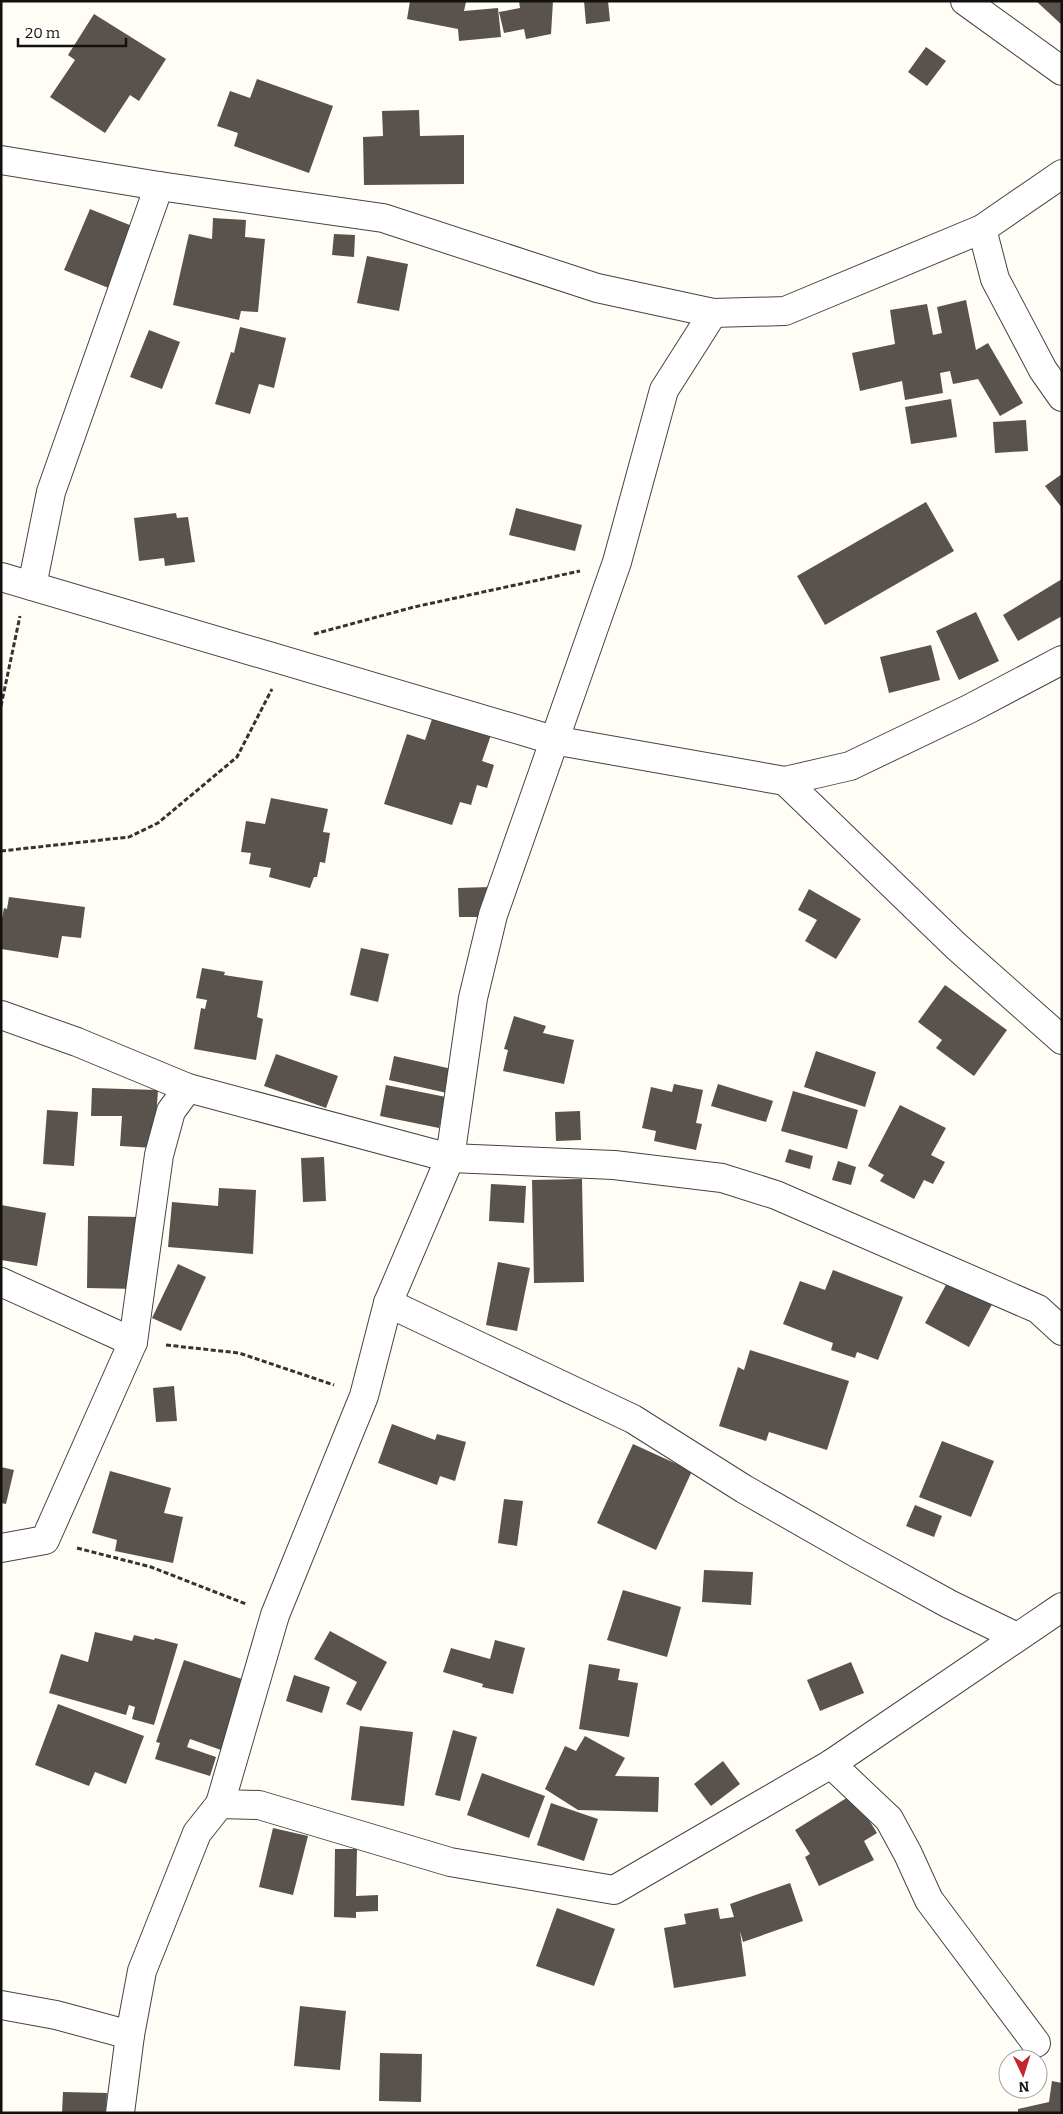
<svg xmlns="http://www.w3.org/2000/svg" width="1063" height="2114" font-family="Bitter,serif">
<rect width="100%" height="100%" fill="#fffdf5"/>
<g fill="#5a524d">
<path d="M410,1l56,1 -2,9 34,-3 3,29 -42,4 -1,-12 -51,-10z"/>
<path d="M519,1h34l-2,33 -25,5 -2,-10 -20,4 -5,-21 21,-4z"/>
<path d="M584,1h24l2,20 -24,3z"/>
<path d="M1036,1h26v24z"/>
<path d="M94,14l72,45 -27,42 -9,-6 -25,38 -55,-36 25,-37 -7,-5z"/>
<path d="M926,47l20,14 -19,25 -19,-14z"/>
<path d="M257,79l76,27 -24,67 -75,-27 4,-13 -21,-7 13,-35 20,7z"/>
<path d="M419,110l1,26 44,-1v49l-100,1 -1,-48 20,-1 -1,-25z"/>
<path d="M90,209l52,21 -26,61 -52,-21z"/>
<path d="M213,218l33,2 -1,17 20,2 -7,73 -17,-1 -2,9 -66,-15 16,-71 23,5z"/>
<path d="M334,234l21,1 -1,22 -22,-2z"/>
<path d="M367,256l41,8 -9,47 -42,-8z"/>
<path d="M966,300l10,50 12,-7 35,60 -23,13 -22,-37 -25,5 -3,-13 -10,2 3,20 -38,7 -3,-19 -42,10 -8,-38 43,-9 -5,-34 37,-6 6,31 9,-2 -5,-26z"/>
<path d="M240,327l46,11 -12,50 -15,-4 -9,30 -35,-10 16,-52 3,1z"/>
<path d="M149,330l31,12 -18,47 -32,-12z"/>
<path d="M951,399l6,38 -46,7 -6,-37z"/>
<path d="M1026,420l2,31 -33,2 -2,-31z"/>
<path d="M1062,474v34l-17,-22z"/>
<path d="M926,502l28,49 -129,74 -28,-49z"/>
<path d="M516,508l66,17 -7,26 -66,-16z"/>
<path d="M176,513l1,5 11,-1 7,45 -30,4 -1,-8 -25,3 -5,-43z"/>
<path d="M1062,579v37l-44,25 -15,-26z"/>
<path d="M976,612l23,49 -40,19 -23,-49z"/>
<path d="M931,645l9,35 -51,13 -9,-36z"/>
<path d="M433,716l58,19 -9,26 12,4 -7,23 -10,-3 -6,20 -11,-3 -8,23 -68,-21 23,-70 18,6z"/>
<path d="M271,798l57,11 -5,23 7,1 -5,30 -5,-1 -3,15h-3l-4,11 -41,-11 2,-9 -22,-4 2,-11 -10,-1 5,-31 19,3z"/>
<path d="M490,887l1,30h-32l-1,-29z"/>
<path d="M809,889l52,30 -25,40 -31,-18 12,-21 -19,-10z"/>
<path d="M9,897l76,10 -4,31 -19,-2 -4,22 -57,-9v-25l3,-16 3,1z"/>
<path d="M361,948l28,6 -11,48 -28,-7z"/>
<path d="M202,968l23,4 -1,3 39,6 -6,36 6,2 -7,41 -62,-11 7,-41 4,1 2,-9 -11,-2z"/>
<path d="M945,985l62,45 -33,46 -38,-28 6,-8 -24,-18z"/>
<path d="M514,1016l32,10 -3,7 31,7 -10,44 -61,-13 5,-21 -4,-1z"/>
<path d="M816,1051l60,21 -11,35 -61,-20z"/>
<path d="M276,1054l62,22 -12,32 -62,-22z"/>
<path d="M394,1056l58,13 -5,24 -58,-13z"/>
<path d="M674,1084l29,6 -7,33 6,1 -6,26 -42,-9 2,-10 -14,-3 9,-41 21,5z"/>
<path d="M718,1084l55,17 -7,21 -55,-16z"/>
<path d="M386,1085l60,12 -7,31 -59,-12z"/>
<path d="M92,1088l66,2 -4,58 -34,-2 2,-30h-31z"/>
<path d="M793,1091l65,19 -11,39 -66,-18z"/>
<path d="M900,1105l46,23 -15,27 14,7 -12,22 -9,-4 -10,19 -34,-18 4,-6 -16,-9z"/>
<path d="M47,1110l31,2 -4,54 -31,-2z"/>
<path d="M580,1111l1,29 -25,1 -1,-29z"/>
<path d="M789,1149l24,7 -3,13 -25,-7z"/>
<path d="M324,1157l2,44 -23,1 -2,-44z"/>
<path d="M838,1161l18,6 -5,18 -19,-5z"/>
<path d="M582,1179l2,103 -50,1 -2,-103z"/>
<path d="M491,1184l35,2 -2,37 -35,-2z"/>
<path d="M219,1188l37,2 -3,64 -85,-7 4,-45 46,4z"/>
<path d="M1,1205l45,8 -9,53 -36,-6z"/>
<path d="M88,1216l52,1 -2,72 -51,-1z"/>
<path d="M498,1262l32,6 -13,63 -31,-6z"/>
<path d="M178,1264l28,13 -25,54 -29,-13z"/>
<path d="M833,1270l70,27 -25,63 -21,-8 -2,6 -24,-8 2,-7 -50,-19 17,-43 25,9z"/>
<path d="M952,1274l44,23 -27,50 -44,-24z"/>
<path d="M750,1350l99,31 -22,69 -58,-18 -3,9 -47,-15 19,-59 6,3z"/>
<path d="M174,1386l3,35 -21,1 -3,-34z"/>
<path d="M392,1424l43,16 2,-6 29,8 -11,39 -15,-5 -3,9 -59,-22z"/>
<path d="M942,1441l52,20 -23,56 -52,-20z"/>
<path d="M633,1444l59,27 -36,79 -59,-27z"/>
<path d="M1,1467l13,3 -8,34 -5,-1z"/>
<path d="M110,1471l61,17 -7,25 19,4 -10,46 -58,-12 2,-11 -25,-7z"/>
<path d="M504,1499l19,2 -6,45 -19,-3z"/>
<path d="M915,1505l27,11 -8,21 -28,-11z"/>
<path d="M704,1570l49,2 -2,33 -49,-3z"/>
<path d="M623,1590l58,17 -14,50 -60,-17z"/>
<path d="M330,1631l57,31 -26,49 -15,-7 11,-22 -43,-23z"/>
<path d="M95,1632l37,9 2,-6 20,5 1,-2 23,6 -24,81 -22,-6 3,-12 -6,-2 -3,10 -77,-22 12,-39 27,8z"/>
<path d="M495,1640l30,8 -12,46 -31,-7 1,-3 -40,-12 8,-24 39,11z"/>
<path d="M184,1660l61,20 -24,70 -31,-11 -3,8 29,10 -6,19 -55,-17 5,-16 -4,-1z"/>
<path d="M851,1662l13,31 -44,18 -13,-31z"/>
<path d="M589,1664l31,5 -2,11 20,3 -9,54 -50,-8z"/>
<path d="M294,1675l36,12 -8,26 -36,-12z"/>
<path d="M58,1704l86,32 -18,48 -31,-12 -6,14 -54,-21z"/>
<path d="M360,1726l53,6 -9,74 -53,-6z"/>
<path d="M453,1730l24,7 -17,64 -25,-6z"/>
<path d="M585,1736l40,22 -10,18 44,1 -1,35 -80,-2 -33,-21 20,-43 11,5z"/>
<path d="M723,1761l17,23 -29,22 -17,-22z"/>
<path d="M482,1773l63,23 -16,42 -62,-23z"/>
<path d="M853,1794l24,39 -13,8 10,19 -55,26 -14,-29 5,-3 -15,-24z"/>
<path d="M551,1803l47,16 -14,42 -47,-16z"/>
<path d="M273,1828l35,8 -15,59 -34,-8z"/>
<path d="M335,1849h22l-1,47 22,-1v16l-22,1v6l-22,-1z"/>
<path d="M790,1883l13,38 -60,21 -3,-11 6,45 -72,12 -10,-60 22,-4 -2,-10 34,-6 2,11 14,-2 -4,-13z"/>
<path d="M557,1908l58,21 -21,57 -58,-20z"/>
<path d="M300,2006l46,5 -6,59 -46,-4z"/>
<path d="M380,2053l42,1 -1,48 -42,-1z"/>
<path d="M1052,2081l10,2v30h-44v-4l31,-7z"/>
<path d="M63,2092l44,1 -1,20h-44z"/>
</g>
<g fill="none" stroke-linecap="round" stroke-linejoin="round">
<g stroke="#444" stroke-width="30">
<g id="minor">
<path d="M965,1l97,70"/>
<path d="M1,160l158,26 224,32 214,70 116,25 72,-2 197,-82 80,-55"/>
<path d="M982,229l13,50 48,91 19,27"/>
<path d="M1,577l552,163 232,41 65,-15 119,-57 93,-49"/>
<path d="M32,586l19,-94 108,-306"/>
<path d="M785,781l171,165 106,94"/>
<path d="M1,1015l76,27 111,46"/>
<path d="M1,1282l132,60"/>
<path d="M388,1303l245,116 111,70 114,65 91,50 68,33"/>
<path d="M1,1548l44,-8 88,-198 26,-187 12,-44 17,-23 262,70 164,7 108,13 54,17 262,114 24,22"/>
<path d="M831,1764l58,55 19,35 21,46 107,143"/>
<path d="M220,1804l55,-189 89,-219 24,-93 62,-145 23,-160 20,-83 124,-353 47,-172 49,-77"/>
<path d="M1,2005l55,10 74,20"/>
<path d="M120,2113l10,-78 12,-64 55,-138 23,-29 39,1 191,57 164,28 217,-126 231,-157"/>
</g>
</g>
<g stroke="#333" stroke-width="3" stroke-dasharray="5 2.5" stroke-linecap="butt">
<path d="M314,634l100,-27 166,-36"/>
<path d="M1,706l19,-90"/>
<path d="M1,851l128,-14 29,-14 79,-66 35,-68"/>
<path d="M166,1345l73,8 95,32"/>
<path d="M77,1548l74,19 95,37"/>
</g>
<use href="#minor" stroke="#fff" stroke-width="28"/>
</g>
<rect width="1063" height="2114" fill="none" stroke="#111111" stroke-width="5"/>
<g transform="translate(1023 2074) rotate(176)"><circle r="24" fill="#ffffff" stroke="#a0a0a0"/>
<path d="M0-4L9 19L0 12L-9 19Z" fill="#c4262e"/>
<text y="-8" font-size="14" font-weight="bold" text-anchor="middle" fill="#111111">N</text>
</g>
<path d="M18 38v8h108v-8" fill="none" stroke="#111111" stroke-width="2.5"/>
<text x="25" y="38" font-size="15" fill="#111111" stroke="#ffffff" stroke-width="4" paint-order="stroke">20 m</text>
</svg>
